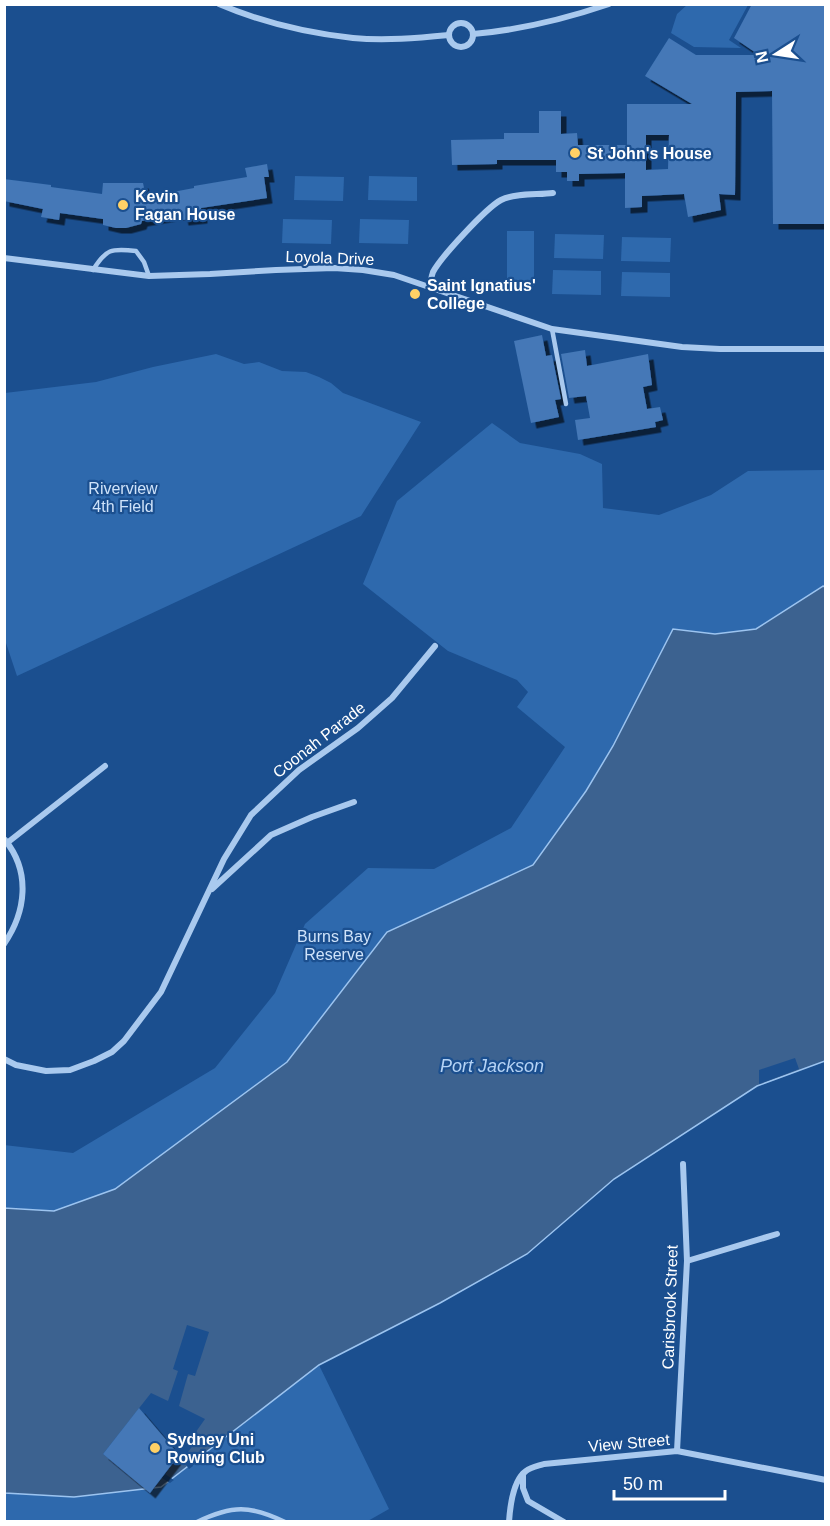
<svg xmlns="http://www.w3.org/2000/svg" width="830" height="1526" font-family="Helvetica,sans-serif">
<defs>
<filter id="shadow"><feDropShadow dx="5.5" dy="5.5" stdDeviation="0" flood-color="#0009"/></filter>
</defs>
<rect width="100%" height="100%" fill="#1b4f8f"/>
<g fill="#2e69ad">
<path d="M687,5h61l-19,35 12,8 -47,-1 -23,-14 6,-19z"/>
<path d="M295,176l49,1 -1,24 -49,-1z"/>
<path d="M369,176l48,1v24l-49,-1z"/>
<path d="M283,219l49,1 -1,24 -49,-1z"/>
<path d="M360,219l49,1 -1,24 -49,-1z"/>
<rect x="507" y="231" width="27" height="55"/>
<path d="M555,234l49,1 -1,24 -49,-1z"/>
<path d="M622,237l49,1 -1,24 -49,-1z"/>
<path d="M553,270l48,1v24l-49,-1z"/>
<path d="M622,272l48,1v24l-49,-1z"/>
<path d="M216,354l28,10 15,-2 23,9 24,1 13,5 12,6 12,10 78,29 -60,94 -344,160 -13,-39 1,-244 91,-11 57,-15z"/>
<path d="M492,423l28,20 60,11 22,10 1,44 56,7 52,-20 37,-24 77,-1v117l-2,-1 -67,43 -41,5 -42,-5 -60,117 -27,45 -53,74 -146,67 -100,130 -172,127 -61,22 -49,-3 -1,-63 69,8 142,-85 60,-75 30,-69 63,-56 66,1 77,-41 54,-81 -48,-40 11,-15 -11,-12 -69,-29 -85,-67 34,-83z"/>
<path d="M319,1365l70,144 -23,13h-361l-1,-29 70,4 87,-10z"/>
</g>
<path fill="#3c6290" stroke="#9cc4f0" stroke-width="1.5" d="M823,586l2,1v474l-68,25 -143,93 -87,75 -87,49 -121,62 -158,122 -87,10 -69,-4 -1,-285 50,3 61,-22 172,-127 100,-130 146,-67 53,-74 27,-45 60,-117 42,5 41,-5z"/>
<g fill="#1b4f8f">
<path d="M795,1058l4,11 -40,15v-14z"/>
<path d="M187,1325l22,7 -14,44 -7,-2 -9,32 26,13 -12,17 4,4 -9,12 5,14 -4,3 -10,-14 -14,19 9,6 -4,3 -8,-5 -10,13h-3l-46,-37 48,-61 17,8 10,-30 -5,-2z"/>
</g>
<g fill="#4478b7" fill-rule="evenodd" filter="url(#shadow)">
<path d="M752,4h73v220h-52l-1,-133 -36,1 -1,103 -16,-1 2,16 -33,7 -4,-23 -42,2v11l-17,1v-35l-46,1v7h-12v-9h-11v-12h-59v4l-45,1 -1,-25 53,-1v-6h35v-22h22v23l16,-1 1,12h49v-41h65l-47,-28 24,-38 27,17h63l-25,-17zM646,135h23l-1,34 -22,1z"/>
<path d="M267,164l2,13h-5l3,21 -66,10 1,10 -19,2 -1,-6 -40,7 -1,3 -15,4h-10l-13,-3v-6l-43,-6 -1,7 -18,-3 2,-8 -39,-8v-22l47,6v2l51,7 1,-11h40l3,14 48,-9v-2l53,-9 -2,-9z"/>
<path d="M542,335l4,21 6,-1 9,44 -6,1 4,17 -28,6 -17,-82z"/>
<path d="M585,350l2,16 61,-12 4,31 -9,2 4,22 13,-2 3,13 -8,2 1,5 -78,13 -3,-20 15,-2 -4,-22 -17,2 -8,-44z"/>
<path d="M139,1408l40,47 -29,38 -47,-39z"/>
</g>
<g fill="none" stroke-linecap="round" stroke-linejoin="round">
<g stroke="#a9c9ee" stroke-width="4.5">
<path d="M93,270c13,-21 18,-22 43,-19l8,11 5,14"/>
<path d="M552,329l14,75"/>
<path d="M197,1522c35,-17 53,-17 88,0"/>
</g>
<g stroke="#a9c9ee" stroke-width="6">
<path d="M219,4c42,18 88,29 134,34 32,3 65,0 96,-3"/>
<circle cx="461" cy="35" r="12"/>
<path d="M473,34c47,-4 92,-15 136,-30"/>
<path d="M4,258l145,18 61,-2 66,-4 58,-2 29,2 31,5 158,54 130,18 38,2h106"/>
<path d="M430,286c1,-5 1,-9 3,-14 8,-15 53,-64 68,-72 13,-7 37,-5 52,-7"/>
<path d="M7,843l98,-77"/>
<path d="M212,889l59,-54 41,-18 42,-15"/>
<path d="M4,944c22,-32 27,-72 1,-104"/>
<path d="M4,1059l12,6 30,6 24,-1 24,-9 18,-9 12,-11 37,-49 63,-133 27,-44 48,-45 59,-42 34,-30 43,-52"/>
<path d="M687,1261l90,-27"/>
<path d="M677,1451l10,-190 -4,-97"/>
<path d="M523,1474v14l5,13 36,21"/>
<path d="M509,1522c1,-15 4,-42 17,-51 5,-4 12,-5 18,-7l133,-13 149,29"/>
</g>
</g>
<g fill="#ffd166" stroke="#1b4f8f" stroke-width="2">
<circle cx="575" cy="153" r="6"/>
<circle cx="123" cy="205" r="6"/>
<circle cx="415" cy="294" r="6"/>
<circle cx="155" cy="1448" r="6"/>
</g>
<g text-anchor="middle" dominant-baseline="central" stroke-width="4.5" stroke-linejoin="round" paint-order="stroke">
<g font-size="16" font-weight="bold" fill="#fff" stroke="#1b4f8f" text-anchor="start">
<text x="587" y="153">St John's House</text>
<text x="135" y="196">Kevin<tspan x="135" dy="18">Fagan House</tspan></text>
<text x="427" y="285">Saint Ignatius'<tspan x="427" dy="18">College</tspan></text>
<text x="167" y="1439">Sydney Uni<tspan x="167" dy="18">Rowing Club</tspan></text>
</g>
<g font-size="16" fill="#fff" stroke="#1b4f8f">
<text transform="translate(330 258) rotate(2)">Loyola Drive</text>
<text transform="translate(319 740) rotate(-38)">Coonah Parade</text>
<text transform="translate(670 1307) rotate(-88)">Carisbrook Street</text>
<text transform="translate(629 1443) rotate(-5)">View Street</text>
</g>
<g font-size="16" fill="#cfe3fa" stroke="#1b4f8f">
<text x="123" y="488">Riverview<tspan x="123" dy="18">4th Field</tspan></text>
<text x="334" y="936">Burns Bay<tspan x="334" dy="18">Reserve</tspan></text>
</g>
<g font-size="18" font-style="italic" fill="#b5d3f5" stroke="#1b4f8f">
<text x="492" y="1066">Port Jackson</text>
</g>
</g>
<rect width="830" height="1526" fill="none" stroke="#ffffff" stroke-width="12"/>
<g transform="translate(776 54) rotate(258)" stroke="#1b4f8f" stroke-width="4.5" paint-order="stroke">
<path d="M0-4.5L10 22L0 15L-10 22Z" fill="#ffffff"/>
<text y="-9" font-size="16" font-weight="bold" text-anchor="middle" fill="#ffffff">N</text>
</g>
<path d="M614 1490v9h111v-9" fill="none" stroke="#ffffff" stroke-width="3"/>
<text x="623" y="1490" font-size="18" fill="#ffffff" stroke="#1b4f8f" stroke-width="4.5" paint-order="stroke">50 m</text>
</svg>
